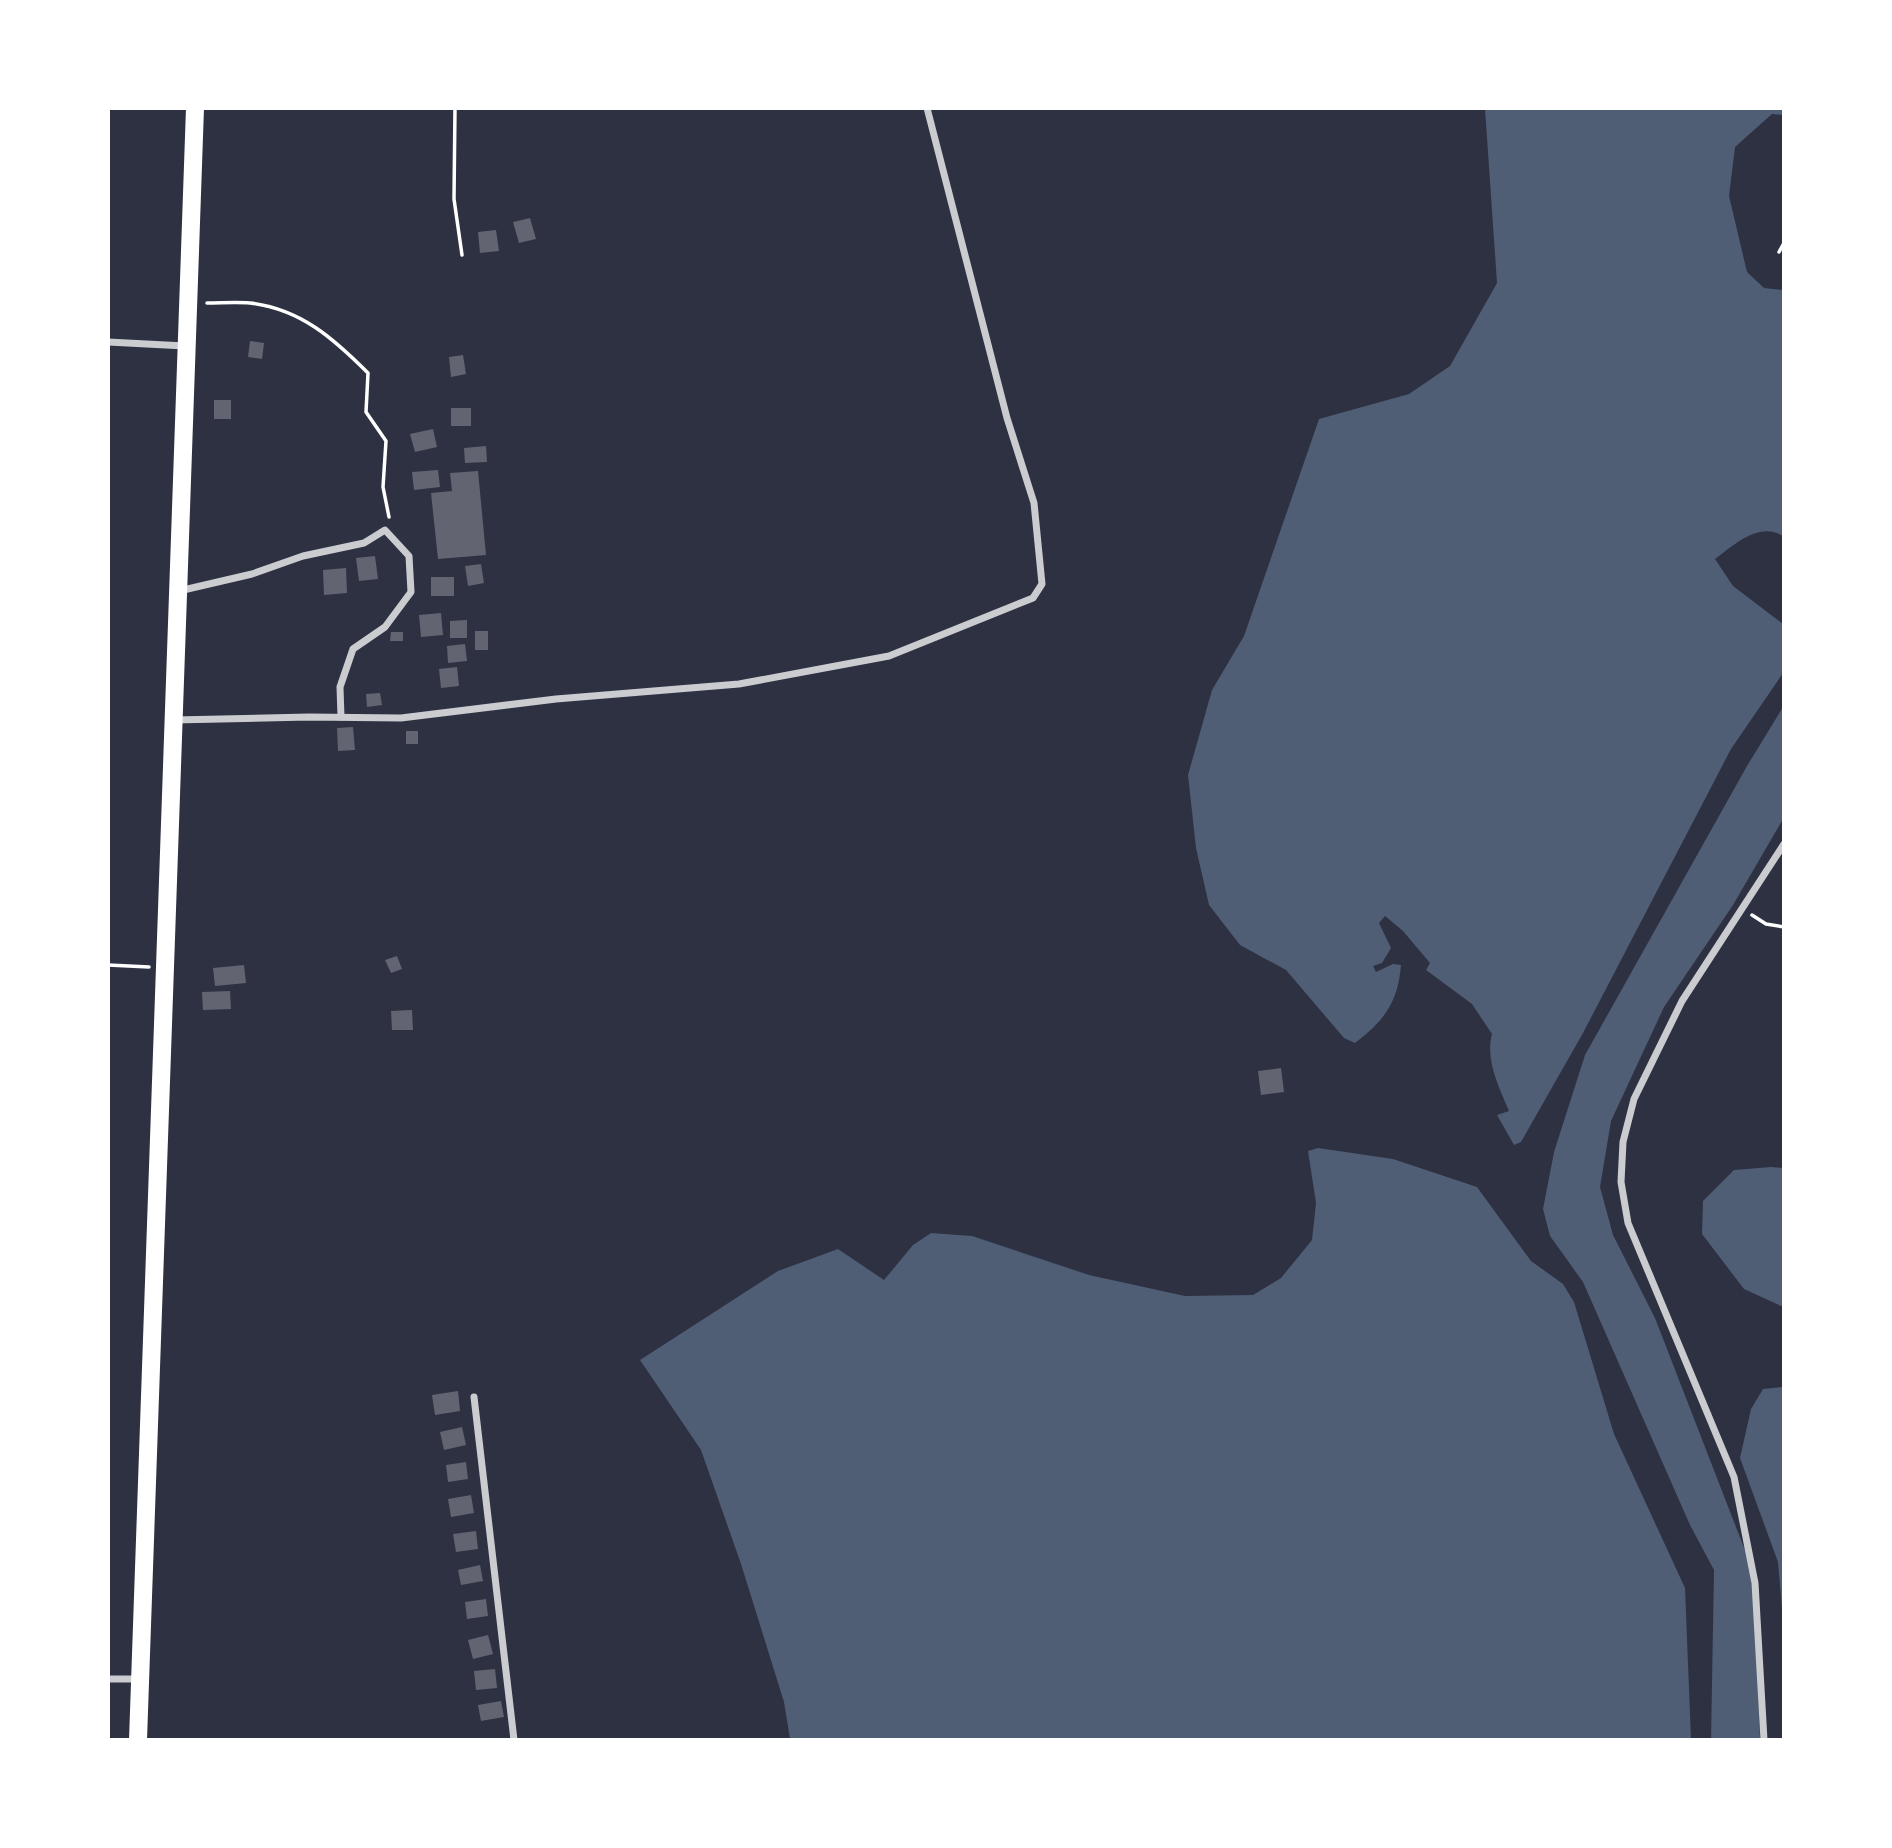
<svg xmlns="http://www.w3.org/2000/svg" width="1892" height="1848" font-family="'IBM Plex Sans',sans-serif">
<rect width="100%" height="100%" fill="#2d3142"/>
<g fill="#4f5d75">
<path d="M1485,109h299l-1,6 -11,-1 -37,33 -6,49 18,76 17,16 19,2v246c-24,-15 -49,9 -68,23l18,27 50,38v49l-52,76 -148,284 -62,109 -7,3 -17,-30 12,-4c-10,-24 -24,-51 -17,-77l-20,-30 -46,-34 4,-7 -27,-32 -18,-15 -6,7 12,25 -9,15 -9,3 3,6 17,-8 8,1c-3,37 -16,55 -46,78l-11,-5 -58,-68 -46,-25 -31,-40 -13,-57 -8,-73 24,-85 32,-54 75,-217 90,-25 41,-28 47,-83z"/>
<path d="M1783,707v112l-50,86 -69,102 -53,114 -11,66 13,48 42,83 93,240 6,42 6,139h-49l3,-169 -24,-45 -107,-243 -33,-46 -7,-27 11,-57 31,-97 162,-289z"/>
<path d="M1318,1148l75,11 84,28 54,74 32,23 11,18 40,132 71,154 6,151h-901l-6,-37 -43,-138 -40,-114 -61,-90 138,-89 60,-22 46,31 29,-35 18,-12 41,3 117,39 96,21 68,-1 28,-17 31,-38 4,-37 -8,-52z"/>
<path d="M1771,1167l12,1 1,137 -3,1 -37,-17 -42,-55 1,-33 31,-31z"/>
<path d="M1783,1387h1l-1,233 -5,-58 -38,-104 11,-49 12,-20z"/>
</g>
<g fill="#626471">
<path d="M530,218l6,21 -17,4 -6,-21z"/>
<path d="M496,230l3,21 -19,2 -2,-21z"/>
<path d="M250,341l14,2 -2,16 -14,-2z"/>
<path d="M463,355l3,19 -15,3 -2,-20z"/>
<rect x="214" y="400" width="17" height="19"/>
<rect x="451" y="408" width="20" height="18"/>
<path d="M433,429l4,18 -22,5 -5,-18z"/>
<path d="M486,446l1,16 -22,1 -1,-15z"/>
<path d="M438,470l2,17 -26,3 -2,-18z"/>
<path d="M478,471l8,84 -48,4 -7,-66 21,-2 -2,-18z"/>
<path d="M375,556l3,23 -19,2 -3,-23z"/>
<path d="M481,564l3,19 -16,3 -3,-20z"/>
<path d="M346,568l1,25 -23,2 -1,-25z"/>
<rect x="431" y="577" width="23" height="19"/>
<path d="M441,613l2,22 -22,2 -2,-22z"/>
<path d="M467,620v18h-17v-17z"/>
<rect x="475" y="631" width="13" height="19"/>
<path d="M391,632h12v9h-13z"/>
<path d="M465,644l2,17 -19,2 -1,-17z"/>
<path d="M457,667l2,19 -18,2 -2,-19z"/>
<path d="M380,693l2,12 -15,2 -1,-13z"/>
<path d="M353,727l2,23 -17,1 -1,-23z"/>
<rect x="406" y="731" width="12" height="13"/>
<path d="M397,956l5,13 -11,4 -6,-13z"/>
<path d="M244,965l2,18 -31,3 -2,-18z"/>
<path d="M230,991l1,18 -28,1 -1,-18z"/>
<path d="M412,1010l1,20h-21l-1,-19z"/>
<path d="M1281,1068l3,24 -23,3 -3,-24z"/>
<path d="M458,1391l2,20 -25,4 -3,-20z"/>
<path d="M462,1427l4,18 -22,5 -4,-18z"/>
<path d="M466,1462l2,17 -20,3 -2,-17z"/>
<path d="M471,1495l3,18 -23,4 -3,-18z"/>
<path d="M476,1531l2,18 -22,3 -3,-18z"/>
<path d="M480,1565l3,16 -22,4 -3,-15z"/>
<path d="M486,1599l2,17 -21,3 -2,-17z"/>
<path d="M488,1635l5,19 -20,5 -5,-19z"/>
<path d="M495,1669l2,19 -21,2 -2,-19z"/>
<path d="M501,1701l3,16 -23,4 -3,-16z"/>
</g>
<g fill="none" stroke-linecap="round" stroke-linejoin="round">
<g stroke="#fff" stroke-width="3.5">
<path d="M455,108l-1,91 8,56"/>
<path d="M1779,252l5,-9"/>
<path d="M207,303c14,0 29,-1 43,0 51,6 84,36 118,70l-2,39 20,29 -3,46 6,30"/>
<path d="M1752,915l14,9 18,3"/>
<path d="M108,965l41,2"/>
</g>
<g stroke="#caccd0" stroke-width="7">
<path d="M108,342l77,4"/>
<path d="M179,591l73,-17 51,-18 61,-13 21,-13 24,26 2,36 -26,35 -32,22 -13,38 1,30"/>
<path d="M174,720l135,-3 92,1 155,-19 183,-15 150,-28 144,-58 9,-14 -8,-81 -27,-85 -80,-310"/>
<path d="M474,1397l40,343"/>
<path d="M108,1679h31"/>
<path d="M1764,1740l-9,-157 -21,-106 -106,-254 -7,-41 2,-40 11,-43 48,-98 102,-157"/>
</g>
<path stroke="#fff" stroke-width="18" d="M138,1740l57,-1632"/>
</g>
<rect width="1892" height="1848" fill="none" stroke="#ffffff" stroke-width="220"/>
</svg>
